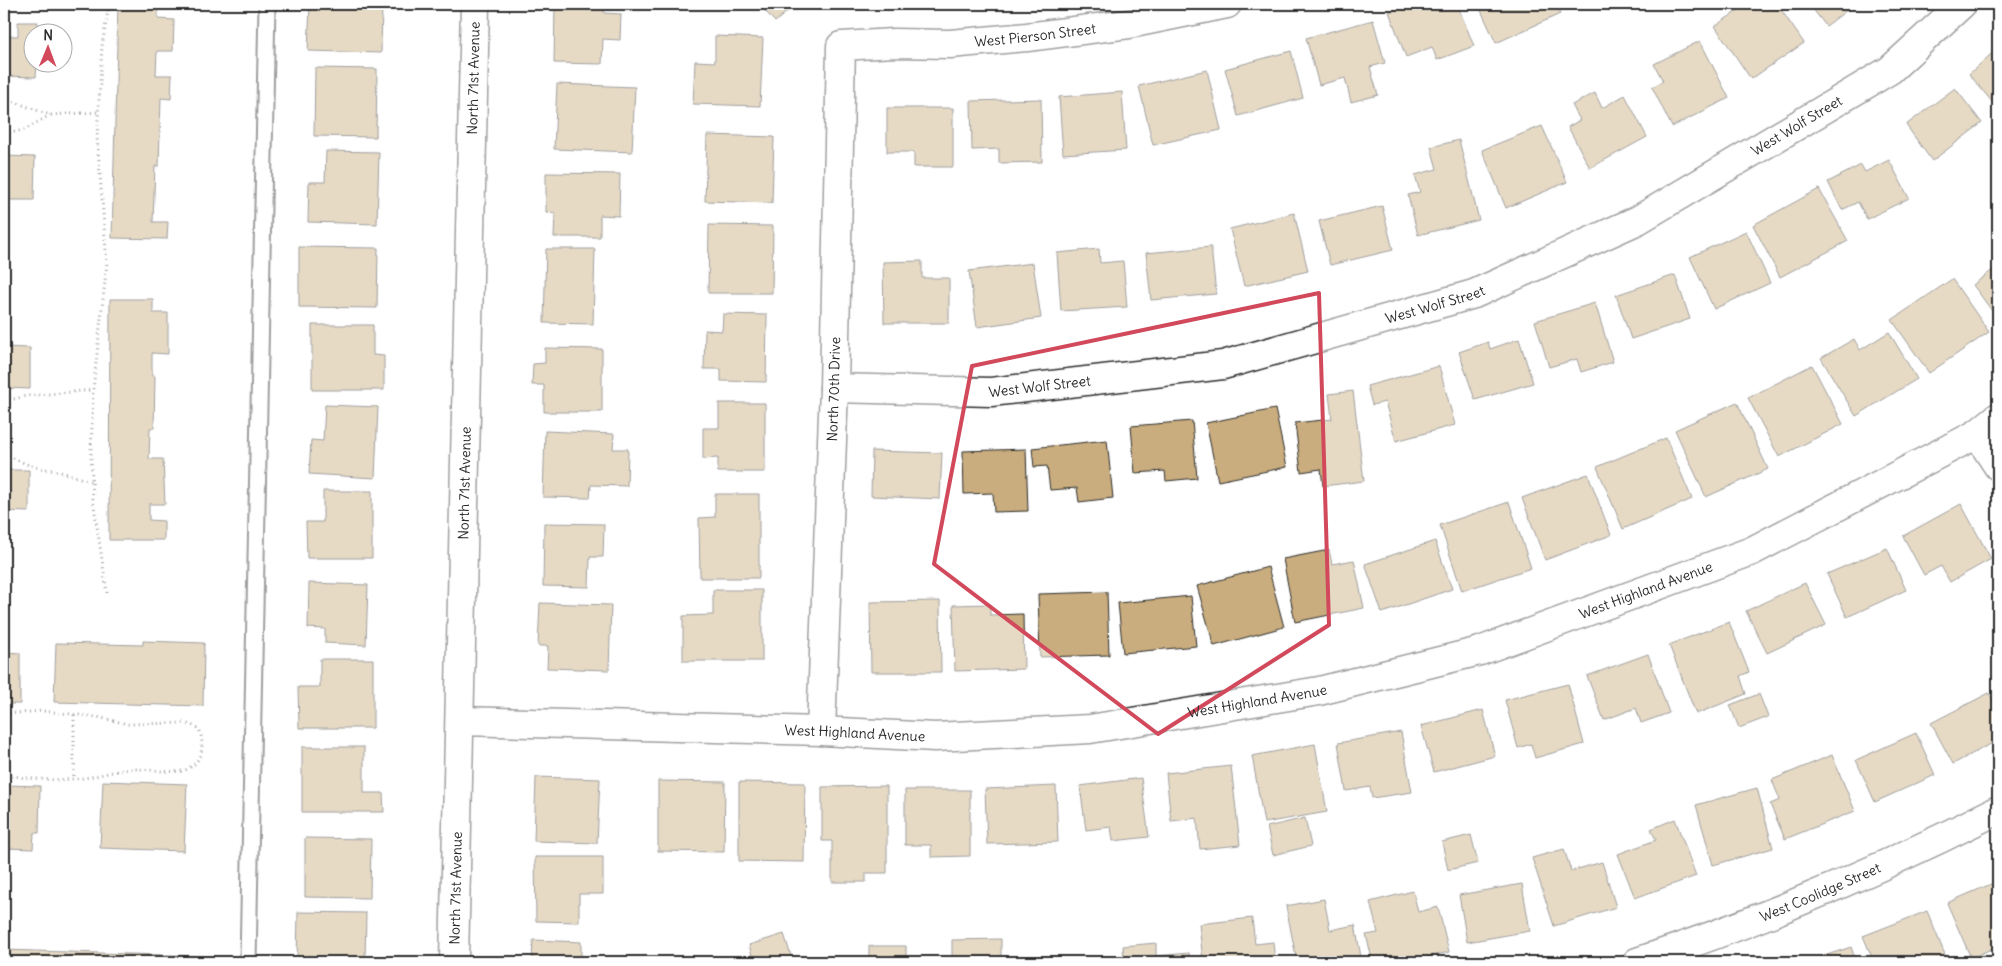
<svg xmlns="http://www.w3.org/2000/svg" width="2002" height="966" font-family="Delius,sans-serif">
<rect width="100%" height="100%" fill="#fff"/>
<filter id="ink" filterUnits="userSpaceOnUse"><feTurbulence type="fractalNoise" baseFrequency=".02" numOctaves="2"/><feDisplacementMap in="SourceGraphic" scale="10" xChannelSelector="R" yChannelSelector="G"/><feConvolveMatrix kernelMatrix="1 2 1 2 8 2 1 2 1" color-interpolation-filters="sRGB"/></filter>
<g filter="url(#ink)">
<g fill="#c9ad7e" stroke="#2b2b2b">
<path d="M118,4h40v15l16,1 -1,31h-16l-1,24h16l-1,24 -10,-1 -2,68h-4l-2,56h15l-1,17 -55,-1z"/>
<path d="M310,4h72l-1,49 -73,-2z"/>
<path d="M555,4h49v9l17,1 -1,26 -17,-1 -1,25 -48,-1z"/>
<path d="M759,4h37l-21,18z"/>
<path d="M1409,4h48l17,42 -37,14 -5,-13 -26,10 -17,-45z"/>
<path d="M1478,4h77l5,10 -64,29z"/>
<path d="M1748,4h29l27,39 -53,36 -36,-53z"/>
<path d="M1809,4h46l-29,22z"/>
<path d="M1373,20l12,43 -15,4 8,28 -27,7 -6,-24 -26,7 -13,-47z"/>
<path d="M18,22h20l-1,10h-5v30h5l-1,15 -32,-1v-40h14z"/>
<path d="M715,36l48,2 -3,68 -67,-2 2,-43 20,1z"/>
<path d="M1700,41l29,57 -57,29 -20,-40 11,-6 -9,-17z"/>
<path d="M1998,48v61l-29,-35z"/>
<path d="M1291,51l12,47 -65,18 -13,-47z"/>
<path d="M315,68l62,1 -1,68 -62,-1z"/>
<path d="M1207,70l14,60 -68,15 -14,-59z"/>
<path d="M557,84l78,3 -3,65 -78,-3z"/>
<path d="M1955,88l27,35 -50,38 -26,-36z"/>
<path d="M1122,92l4,58 -63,4 -4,-57z"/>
<path d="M1595,93l7,15 23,-13 22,42 -57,31 -22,-41 12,-7 -8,-15z"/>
<path d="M1041,99l1,63 -43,1v-14l-27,1 -1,-49z"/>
<path d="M887,108h66v59h-39v-15h-27z"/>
<path d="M1542,126l25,56 -61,26 -24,-58z"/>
<path d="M707,135l67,2 -2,66 -67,-2z"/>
<path d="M1459,140l20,80 -61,15 -10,-40 12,-3 -5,-17 22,-6 -6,-22z"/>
<path d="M326,151l53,1 -2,72 -69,-2 1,-40h16z"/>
<path d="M4,156l31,1 -1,43h-30z"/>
<path d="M1889,160l20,38 -42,21 -9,-17 -16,8 -14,-28 33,-17 4,7z"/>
<path d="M546,173l74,1 -1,42 -19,-1v22h-46l1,-24 -9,-1z"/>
<path d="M1819,189l29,52 -68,36 -27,-52z"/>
<path d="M1382,206l11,44 -63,15 -11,-44z"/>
<path d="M1294,213l14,58 -64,15 -14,-57z"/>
<path d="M709,225l64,1 -1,67h-64z"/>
<path d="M1746,231l24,52 -56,26 -24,-52z"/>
<path d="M299,247l79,1 -1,60 -78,-1z"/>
<path d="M1211,247l5,47 -65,6 -5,-47z"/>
<path d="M546,249h49l-2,75 -49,-1z"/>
<path d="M1099,249l1,14 23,-2 4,46 -66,4 -4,-58z"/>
<path d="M922,261v17h27v45h-65l-1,-61z"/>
<path d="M1033,263l8,55 -64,9 -8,-56z"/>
<path d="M1998,266v53l-25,-34z"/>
<path d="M1675,275l15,44 -59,20 -15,-44z"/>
<path d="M1952,279l37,53 -60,41 -37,-53z"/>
<path d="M110,299h43v14h15v41l-16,-1v23h3l-1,52h-4l-1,31h14l2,45h-16v16l15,1v19h-55z"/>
<path d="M1595,303l18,59 -32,10 -4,-13 -28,8 -14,-46z"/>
<path d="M723,314l44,1 -1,67 -45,-1v-12h-17l1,-39 17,1z"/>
<path d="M312,325h61v30l11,1v34h-72z"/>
<path d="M1889,332l28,47 -61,37 -35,-58 33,-19 6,11z"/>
<path d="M1519,339l14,44 -58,17 -16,-48 29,-10 2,7z"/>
<path d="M4,347l26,1v41l-26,-1z"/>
<path d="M545,348l57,1v63h-58v-27h-12l1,-21 12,-1z"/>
<path d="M1812,365l31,59 -64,33 -31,-59z"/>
<path d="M1439,366l16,59 -59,16 -11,-39 -13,3 -5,-19z"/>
<path d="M1353,391l11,90 -41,5 -2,-17 -20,3 -6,-49 37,-4 -3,-25z"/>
<path d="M1737,402l31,67 -62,28 -31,-67z"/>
<path d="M719,403h46v69h-47v-14l-15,1v-31h16z"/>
<path d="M325,405l53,2 -3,71 -66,-4 2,-34 12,1z"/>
<path d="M1275,409l12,58 -69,14 -12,-58z"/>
<path d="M1192,421l5,57 -31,3 -1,-10 -30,2 -4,-47z"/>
<path d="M545,431l69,3 -1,15h15l-1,37 -36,-1 -1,13 -47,-1z"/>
<path d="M1666,438l26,61 -69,30 -26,-62z"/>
<path d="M1107,440l6,58 -34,4 -2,-14 -27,2 -3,-24 -13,1 -2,-19z"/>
<path d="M1026,449l2,62 -34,1 -1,-19 -29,1 -1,-43z"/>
<path d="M872,451l70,2 -2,46 -69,-3z"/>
<path d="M4,470h25v42l-25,-1z"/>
<path d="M1588,474l23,61 -66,25 -23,-62z"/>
<path d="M323,491h49v67h-65l-1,-36h17z"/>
<path d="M715,494h44v84h-59l-1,-60 16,-1z"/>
<path d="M1509,502l22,66 -69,23 -22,-66z"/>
<path d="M1961,504l30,55 -41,23 -9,-16 -17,9 -21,-39z"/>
<path d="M544,523l60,1 -1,33h-13l-1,30 -46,-1z"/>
<path d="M1435,541l17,48 -70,24 -17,-49z"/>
<path d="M1887,548l19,42 -59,27 -20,-43z"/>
<path d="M1329,550l3,14 22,-4 10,48 -69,14 -12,-63z"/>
<path d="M1268,567l16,60 -70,19 -17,-60z"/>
<path d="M309,583l59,2 -2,60 -41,-2v-14l-17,-1z"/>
<path d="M1805,583l21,42 -59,28 -21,-42z"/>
<path d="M713,590h49v71h-79v-45l30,-1z"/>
<path d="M1107,592l2,63 -69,2 -2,-63z"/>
<path d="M1191,596l5,50 -73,7 -5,-50z"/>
<path d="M940,601l1,71h-70l-1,-70z"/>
<path d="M540,603l71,2 -2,65 -62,-2 1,-22h-10z"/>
<path d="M990,604v11l33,-1 1,55 -69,2 -2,-66z"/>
<path d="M1729,622l20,50 -9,4 6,18 -50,20 -27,-69z"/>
<path d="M143,641l61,2 -1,63 -149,-4 2,-59 87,2z"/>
<path d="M1998,650v20l-7,-17z"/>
<path d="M4,652l16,1v51h-16z"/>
<path d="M1648,654l21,59 -28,10 -5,-15 -32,12 -17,-44z"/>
<path d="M320,659h53v69h-74l-1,-41h22z"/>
<path d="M1568,684l16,60 -49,14 -4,-14 -13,4 -13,-48z"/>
<path d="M1989,693l9,17v30l-45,24 -22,-41z"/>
<path d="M1759,694l9,23 -29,11 -9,-23z"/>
<path d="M1483,710l12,46 -61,16 -13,-46z"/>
<path d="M1401,732l11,60 -40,6 -2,-11 -24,4 -8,-48z"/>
<path d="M1916,733l19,42 -60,27 -19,-42z"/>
<path d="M1315,744l12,68 -63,11 -12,-67z"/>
<path d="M302,747h62v46h19l1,19h-82z"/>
<path d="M1832,755l23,56 -70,28 -15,-35 10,-4 -8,-20z"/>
<path d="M1231,766l9,79 -40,4 -3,-31 -26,3 -5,-48z"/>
<path d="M536,777l64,2 -3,64 -63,-2z"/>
<path d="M1141,778l8,59 -36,4 -2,-14 -25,3 -6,-44z"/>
<path d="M103,781l84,3 -3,67 -84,-3z"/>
<path d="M658,781l67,1 -1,70 -66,-1z"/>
<path d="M739,782l66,1 -1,79 -65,-1z"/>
<path d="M4,785l36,1 -1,47h-5l-1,16 -29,-1z"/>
<path d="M887,786v87h-21v9h-34v-41h-10v-54z"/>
<path d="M1056,786l2,56 -71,2 -2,-55z"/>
<path d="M1757,788l16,60 -60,17 -17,-60z"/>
<path d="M905,790h65v66l-39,1v-12h-26z"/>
<path d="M1305,818l6,28 -38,9 -6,-28z"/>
<path d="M1675,819l21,57 -61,22 -17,-44 38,-14 -5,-11z"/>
<path d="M1471,835l7,28 -30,7 -6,-28z"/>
<path d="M305,838l66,1 -1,59 -65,-1z"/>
<path d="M1564,849l7,22 31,-9 14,45 -62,19 -22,-68z"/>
<path d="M535,857h68v37h-24v28l-43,-1z"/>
<path d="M1998,881v65l-27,12 -24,-55z"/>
<path d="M1522,884l8,47 -63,11 -8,-47z"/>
<path d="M1413,891l5,21 20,-5 11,45 -43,10h-33l-7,-27 12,-2 -8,-31z"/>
<path d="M1324,899l6,31 25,-5 7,37h-65l-11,-56z"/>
<path d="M1927,911l21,51h-74l-11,-26z"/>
<path d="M298,912l68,1 -1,49h-68z"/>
<path d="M1252,918l3,26 18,-2 2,20h-72l-4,-38z"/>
<path d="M784,934l9,28h-39l-5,-17z"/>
<path d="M1001,939v23h-49v-22z"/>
<path d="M533,940l48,2v20h-49z"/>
<path d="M1156,943v13l33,-3 1,9h-66l-1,-16z"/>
<path d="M869,946h37v13h29v3h-66z"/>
<path d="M1851,947l5,15h-50z"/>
<path d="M4,950l192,6v6h-192z"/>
<path d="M821,957l2,5h-20z"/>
</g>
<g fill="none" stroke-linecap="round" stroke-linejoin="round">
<g stroke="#2b2b2b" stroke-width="19">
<path id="lane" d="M248,962l19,-958"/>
</g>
<g stroke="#2b2b2b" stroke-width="31">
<g id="street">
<path id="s1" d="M834,388l157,4 232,-27 251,-71 164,-74 252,-150 72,-66"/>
<path d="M1977,434l21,32"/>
<path id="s2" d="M461,721l360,10 114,6 155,-8 229,-38 161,-40 272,-100 225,-117 21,-17"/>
<path id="s3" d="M821,731l13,-343 7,-342 53,-3 56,1 77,-7 102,-13 98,-20"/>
<path id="s4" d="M454,962l21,-958"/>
<path id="s5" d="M1637,962c124,-41 245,-93 361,-152"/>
</g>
</g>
<g stroke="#2b2b2b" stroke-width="3" stroke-dasharray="1 4" stroke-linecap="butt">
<path d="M4,98l46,17 48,-3"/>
<path d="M4,134l20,-4 26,-15"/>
<path d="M4,401l23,-5 66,-6"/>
<path d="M4,454l27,12 30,6 32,10"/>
<path d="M107,593l-14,-94 -2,-43 2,-66 14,-127 -10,-126 5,-91 7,-42"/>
<path d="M4,714l39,-3 54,6 31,7 57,-1 14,5c5,15 5,31 -10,40 -11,8 -42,0 -57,1 -17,1 -32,7 -48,9 -27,3 -55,2 -80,-4"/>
<path d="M74,715v63"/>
</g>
<use href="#lane" stroke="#fff" stroke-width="15"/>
<use href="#street" stroke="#fff" stroke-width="28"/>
</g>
</g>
<path d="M0 0H2002V966H0ZM1319,293l10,332 -171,109 -224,-170 38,-198z" fill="#fff" fill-opacity=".55" fill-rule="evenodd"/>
<path fill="none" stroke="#d1495b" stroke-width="4" stroke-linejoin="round" d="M1319,293l10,332 -171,109 -224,-170 38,-198z"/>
<g text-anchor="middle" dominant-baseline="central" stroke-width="4" stroke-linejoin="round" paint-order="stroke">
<g font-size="14" fill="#2b2b2b" stroke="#fff">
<text stroke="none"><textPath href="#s3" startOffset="880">West Pierson Street</textPath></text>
<text stroke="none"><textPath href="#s4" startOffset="884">North 71st Avenue</textPath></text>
<text stroke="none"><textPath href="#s1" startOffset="1016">West Wolf Street</textPath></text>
<text stroke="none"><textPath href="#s1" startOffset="611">West Wolf Street</textPath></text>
<text stroke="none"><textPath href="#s1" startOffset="206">West Wolf Street</textPath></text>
<text stroke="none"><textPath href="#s3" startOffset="342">North 70th Drive</textPath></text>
<text stroke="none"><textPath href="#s4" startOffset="479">North 71st Avenue</textPath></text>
<text stroke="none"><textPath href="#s2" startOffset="1204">West Highland Avenue</textPath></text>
<text stroke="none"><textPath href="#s2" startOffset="799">West Highland Avenue</textPath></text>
<text stroke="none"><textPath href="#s2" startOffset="394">West Highland Avenue</textPath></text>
<text stroke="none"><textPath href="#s4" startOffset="74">North 71st Avenue</textPath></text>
<text stroke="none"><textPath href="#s5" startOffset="196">West Coolidge Street</textPath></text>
</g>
</g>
<rect width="2002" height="966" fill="none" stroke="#fff" stroke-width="20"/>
<rect x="10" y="10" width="1982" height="946" fill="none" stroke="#2b2b2b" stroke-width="2" filter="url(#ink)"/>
<g transform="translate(48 48) rotate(1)"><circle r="24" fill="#ffffff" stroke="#aaaaaa"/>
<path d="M0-4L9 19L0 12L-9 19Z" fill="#d1495b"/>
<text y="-8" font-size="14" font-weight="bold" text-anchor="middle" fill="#2b2b2b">N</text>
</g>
</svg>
